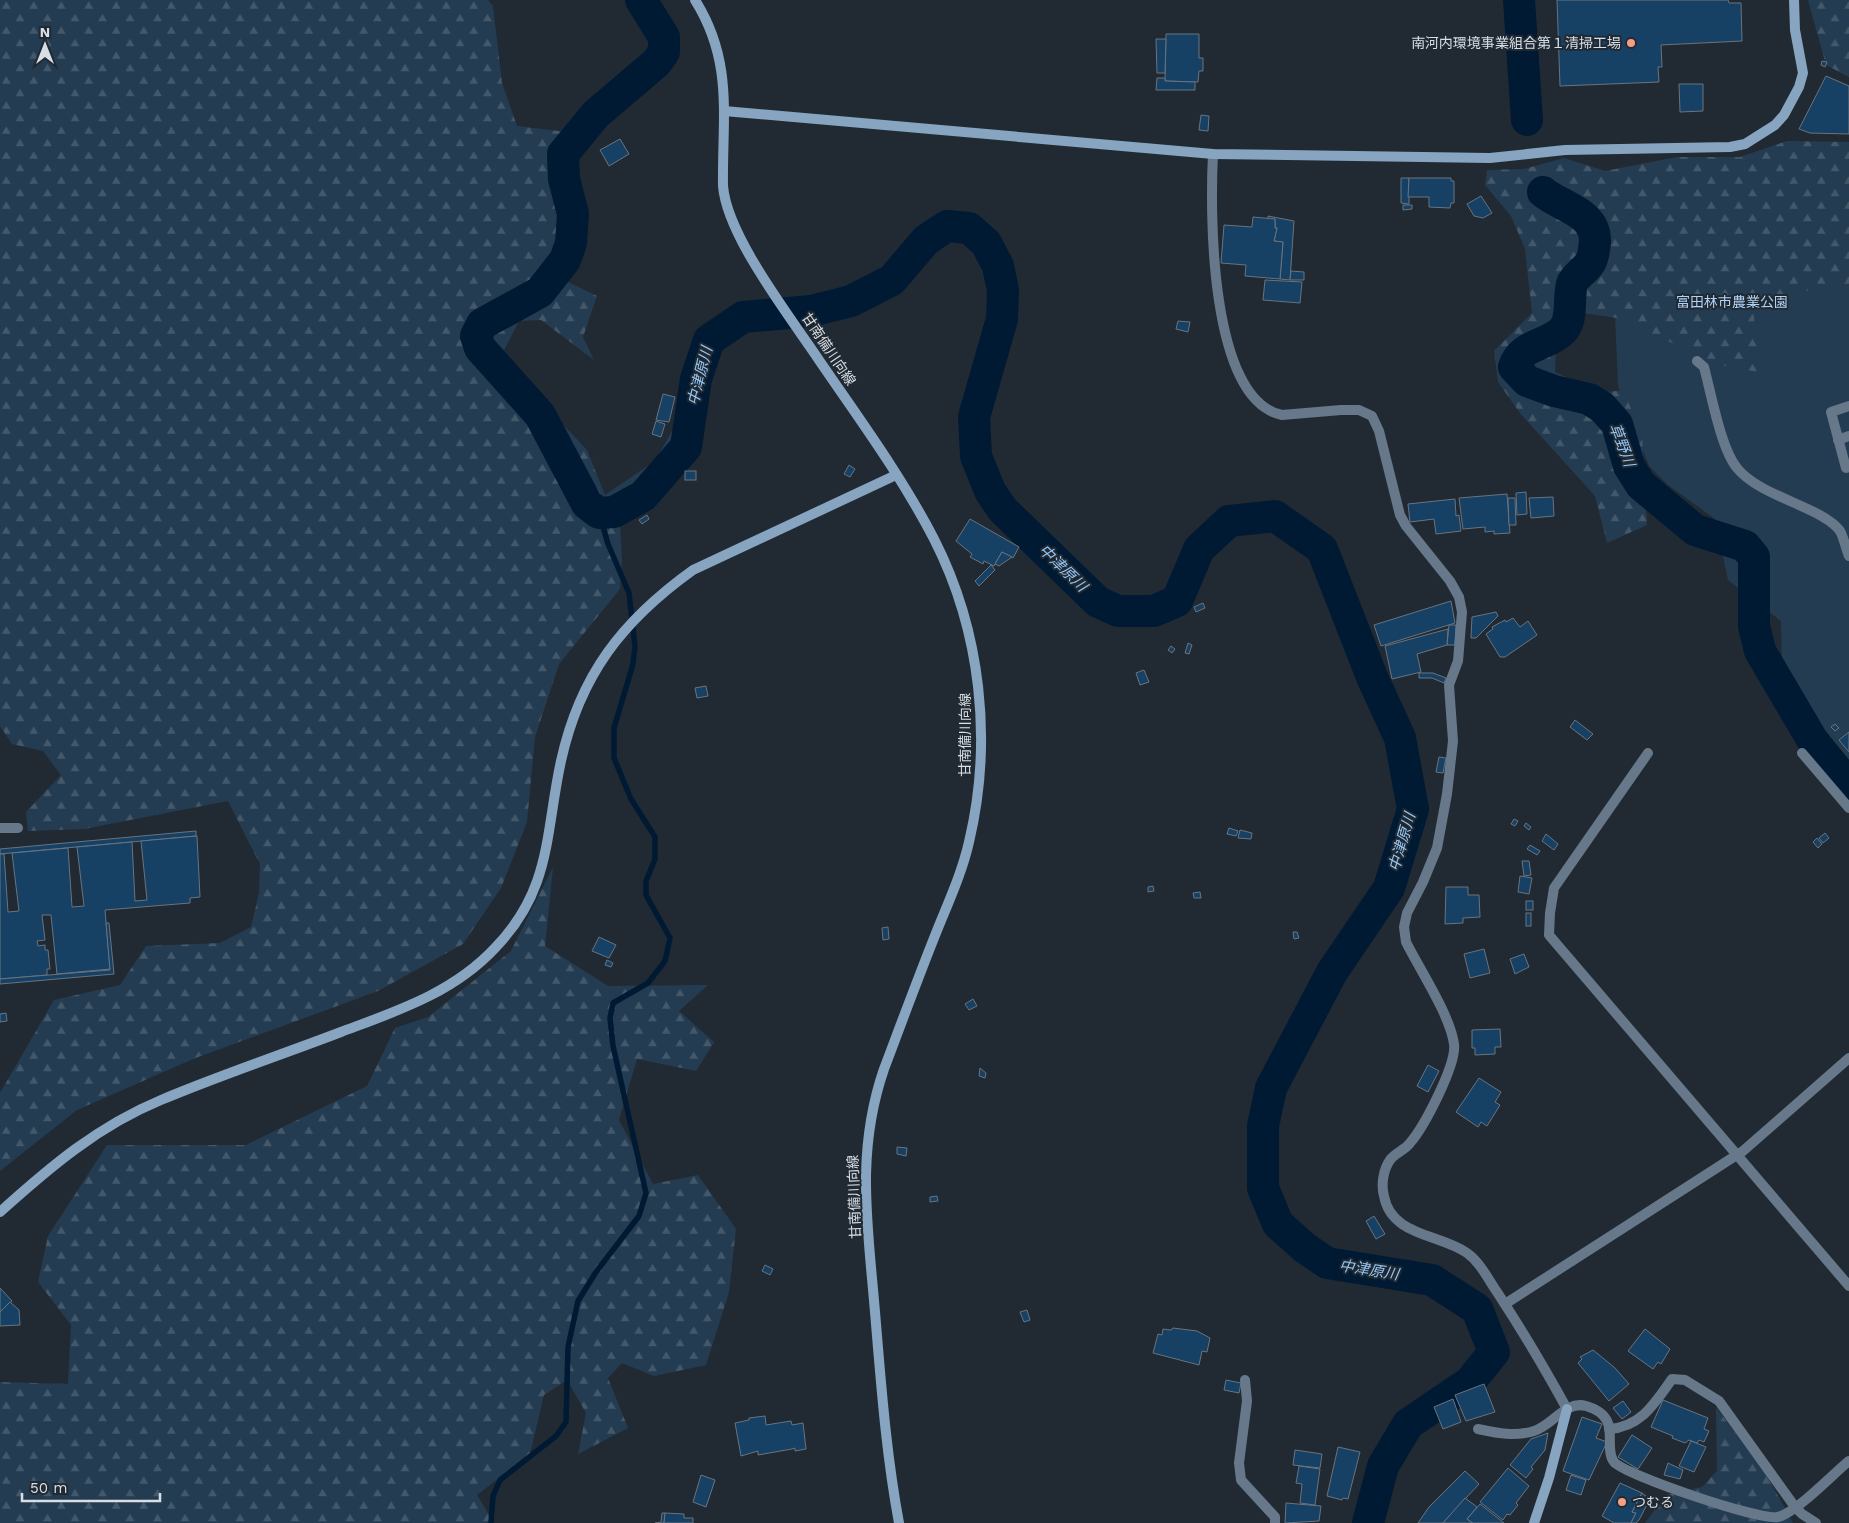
<svg xmlns="http://www.w3.org/2000/svg" width="1849" height="1523" font-family="'Work Sans','Noto Sans JP',sans-serif">
<defs>
<pattern id="forest-firs" width="22" height="20" patternUnits="userSpaceOnUse" patternTransform="scale(1.25)"><rect width="22" height="20" fill="#243c51"/><path d="M5 1l3.5 6h-7zM16 11l3.5 6h-7z" fill="#43586a"/></pattern>
</defs>
<rect width="100%" height="100%" fill="#212a33"/>
<path fill="#243c51" d="M1849,162v615l-32,-37 -35,-64 -1,-55 -53,-41 -13,-61 -47,-34 -19,-19 -31,-80 -4,-94z"/>
<g fill="url(#forest-firs)">
<path d="M0,0h488l5,6 9,77 15,43 50,6 3,88 -21,53 48,23 -14,41 11,23 -53,-40 -22,1 -19,37 87,92 18,45 50,-34 17,-30 5,10 -24,35 -34,32 3,52 -2,29 -61,75 -24,73 -8,85 -26,66 -38,56 -85,47 -185,68 -116,51 -77,61v-78l54,-93 66,-15 26,-39 74,-3 31,-16 8,-34 1,-29 -32,-63 -144,28 -56,2 -2,-19 35,-37 -18,-24 -31,-7 -12,-18z"/>
<path d="M1808,0h41v77l-23,-12z"/>
<path d="M1787,141l62,1v143l-50,7 -45,24 4,56 -38,-7 -103,-47 -34,-5 -27,30 -1,29 45,21 23,-3 19,44 5,91 -40,18 -12,-47 -75,-83 -22,-31 -4,-31 38,-38 -7,-64 -14,-33 -26,-31 2,-15 37,-1 40,-11 41,13 72,-14h63z"/>
<path d="M553,867l-8,79 63,40 100,-1 -29,26 35,31 -18,29 -59,-12 -18,61 34,64 45,-9 38,54 -7,63 -23,73 -52,11 -32,-13 -14,15 20,50 -50,26 8,-41 -19,-33 -23,15 -14,59 -53,41 17,28h-494v-141l68,2 3,-59 -33,-43 10,-46 59,-91h139l121,-59 28,-58 33,-11 83,-66z"/>
<path d="M1716,1407l50,67 27,49h-148l21,-28 36,-8 15,-16z"/>
</g>
<g fill="none" stroke-linecap="round" stroke-linejoin="round">
<path stroke="#001a33" stroke-width="5.5" d="M491,1523l2,-27 7,-16 56,-44 10,-14 2,-75 10,-46 18,-29 43,-56 7,-23 -33,-147 -3,-28 3,-15 35,-20 17,-22 5,-23 -24,-43v-14l9,-22v-22l-24,-38 -17,-41v-30l19,-64 2,-18 -6,-53 -21,-49 -9,-31"/>
<g stroke="#001a33" stroke-width="32">
<path d="M641,0l23,37v15l-8,11 -60,51 -33,40 1,25 9,35 -2,29 -6,17 -25,32 -58,32 -6,12 4,12 60,67 47,89 12,9 15,-1 29,-16 43,-49 10,-68 13,-39 34,-23 68,-6 40,-10 41,-21 34,-40 21,-14 22,2 17,15 12,23 5,24 -1,29 -28,98 2,39 14,35 13,19 95,92 20,9h36l23,-10 22,-52 30,-28 46,-5 47,33 50,128 28,61 13,71 -24,79 -57,84 -61,116 -8,38v62l15,36 27,24 22,15 105,17 45,29 17,43 -24,30 -62,42 -25,42 -15,57"/>
<path d="M1519,0l8,120"/>
<path d="M1543,192c18,15 53,20 52,50 -1,6 -1,13 -4,19 -4,9 -16,14 -19,23 -4,14 1,33 -8,45 -15,17 -43,14 -50,38l13,14 27,10 35,8 13,8 15,17 12,42 12,19 54,45 50,16 9,11v69l6,25 53,90 36,44"/>
</g>
</g>
<g fill="#164064" stroke="#69747f">
<path d="M1557,0h171l1,3h12l1,38 -81,4 1,22h-4l1,15 -99,4z"/>
<path d="M1166,34h33v24h4v13h-4l-1,11 -33,-1z"/>
<path d="M1156,39h10l-1,34h-8z"/>
<path d="M1822,61l5,1 -2,5 -4,-2z"/>
<path d="M1826,76l23,10v48l-39,-1 -11,-4z"/>
<path d="M1157,78h8v3l30,1v8h-39z"/>
<path d="M1679,84h24v27l-23,1z"/>
<path d="M1201,115l8,1 -1,15 -9,-1z"/>
<path d="M620,139l9,15 -20,12 -9,-16z"/>
<path d="M1401,178h8v26l-8,-1z"/>
<path d="M1409,178h42v3h3v22h-3l-1,5 -21,-1v-10h-21z"/>
<path d="M1481,196l11,17 -9,5 -9,-2 -7,-12z"/>
<path d="M1403,205h9v4l-9,1z"/>
<path d="M1268,216l26,5 -4,59 -10,-1 3,-37 -9,-1 3,-13h-2v-9h-7z"/>
<path d="M1253,217l22,2v9h2l-3,13 9,1 -3,37 -35,-3 1,-11 -25,-2 3,-38 28,2z"/>
<path d="M1291,271l13,1v8h-14z"/>
<path d="M1265,280l37,2 -2,21 -37,-3z"/>
<path d="M1178,321l12,1 -2,10 -12,-3z"/>
<path d="M663,394l12,3 -6,25 -13,-2z"/>
<path d="M656,421l9,3 -4,13 -9,-3z"/>
<path d="M849,465l6,4 -5,8 -6,-3z"/>
<rect x="685" y="471" width="11" height="9"/>
<path d="M1526,492l1,22 -10,1 -1,-22z"/>
<path d="M1507,494l3,39 -16,1v-3l-9,1v-5l-22,2 -4,-31z"/>
<path d="M1553,497l1,19 -23,2 -2,-20z"/>
<path d="M1508,498h7l1,27h-7z"/>
<path d="M1455,499l1,17 3,-1 2,16 -25,3 -2,-15 -24,3 -2,-18z"/>
<path d="M647,515l2,4 -7,5 -3,-4z"/>
<path d="M970,519l49,28 -6,11 -11,-6 -8,14 -10,-5 -1,3 -13,-7 2,-3 -16,-13z"/>
<path d="M1002,552l10,5 -13,9 -4,-2z"/>
<path d="M991,565l4,5 -16,16 -4,-5z"/>
<path d="M1451,601l4,22 -74,23 -7,-21z"/>
<path d="M1203,603l2,5 -9,4 -2,-5z"/>
<path d="M1496,612l2,4 -22,22h-5l1,-21z"/>
<path d="M1513,618l7,9 8,-6 9,14 -32,22h-5l-14,-23 7,-5 -1,-2 13,-7 1,2z"/>
<path d="M1449,625h7l-1,20h-8z"/>
<path d="M1448,629l-1,16 -30,9 4,18 -29,7 -7,-33z"/>
<path d="M1188,643l4,2 -3,9 -4,-1z"/>
<path d="M1171,646l4,3 -3,4 -4,-3z"/>
<path d="M1144,670l5,12 -9,3 -4,-12z"/>
<path d="M1419,673h14l13,5 -2,5 -12,-5h-13z"/>
<path d="M706,686l2,10 -11,2 -2,-10z"/>
<path d="M1575,720l18,14 -6,6 -17,-13z"/>
<path d="M1835,724l4,4 -4,3 -4,-4z"/>
<path d="M1849,732v20l-10,-12z"/>
<path d="M1439,757l7,1 -3,15 -7,-1z"/>
<path d="M1514,819l4,2 -3,5 -4,-2z"/>
<path d="M1526,823l5,4 -2,3 -5,-4z"/>
<path d="M1229,828l9,3 -2,5 -9,-2z"/>
<path d="M1240,830l12,3 -1,6 -13,-1z"/>
<path d="M196,831v5l-196,18v-5z"/>
<path d="M1825,833l4,5 -6,5 -4,-5z"/>
<path d="M1546,834l12,10 -4,6 -12,-9z"/>
<path d="M197,836l3,61 -10,1v5l-85,7 5,59 -53,5 -6,-59h-9l3,25 -8,1 1,5 7,-1v5h3l2,19h-3v6l-47,4v-125h4l4,58 11,-1 -7,-58 56,-5 4,59 12,-1 -7,-59 55,-5 3,59 12,-1 -6,-59z"/>
<path d="M1817,838l5,6 -4,4 -5,-6z"/>
<path d="M1530,845l10,6 -3,4 -10,-6z"/>
<path d="M1522,861h7l2,14 -7,1z"/>
<path d="M1520,876l12,2 -3,16 -11,-2z"/>
<path d="M1153,886l1,5 -6,1v-5z"/>
<path d="M1446,887h22v8h11l1,22 -17,1v5l-18,1z"/>
<path d="M1200,892l1,6h-7l-1,-5z"/>
<rect x="1526" y="901" width="7" height="9"/>
<rect x="1526" y="913" width="5" height="13"/>
<path d="M106,923h3l5,51 -114,10v-5l110,-9z"/>
<path d="M888,927l1,12 -6,1 -1,-12z"/>
<path d="M1293,932h4l2,6 -5,1z"/>
<path d="M599,937l17,8 -7,13 -17,-7z"/>
<path d="M1484,949l6,24 -20,5 -6,-24z"/>
<path d="M1524,954l5,13 -14,7 -5,-15z"/>
<path d="M607,960l6,3 -2,4 -6,-2z"/>
<path d="M973,999l4,7 -8,4 -4,-6z"/>
<path d="M6,1013l1,8 -7,1v-8z"/>
<path d="M1500,1029l1,18h-6v7l-20,1v-7h-3v-18z"/>
<path d="M1428,1065l11,6 -11,21 -11,-6z"/>
<path d="M980,1068l6,5 -1,5 -6,-2z"/>
<path d="M1479,1078l22,14 -6,10 5,3 -13,21 -6,-4 -3,5 -22,-15z"/>
<path d="M897,1147l10,1 -1,8 -9,-2z"/>
<path d="M937,1196l1,5 -8,1v-5z"/>
<path d="M1374,1216l11,18 -9,5 -10,-18z"/>
<path d="M765,1265l8,4 -3,6 -8,-4z"/>
<path d="M0,1288l12,13 -12,11z"/>
<path d="M10,1302l9,8 1,15 -20,1v-14z"/>
<path d="M1027,1310l3,10 -6,2 -4,-10z"/>
<path d="M1173,1328l24,3 13,7 -3,14 -5,-1 -3,14 -46,-12 5,-19 4,1 1,-6 8,1z"/>
<path d="M1645,1329l25,20 -9,15 -3,-2 -5,7 -25,-18z"/>
<path d="M1593,1350l22,18 14,16 -20,17 -31,-38 4,-4 -2,-2z"/>
<path d="M1226,1380l15,3 -2,10 -15,-3z"/>
<path d="M1484,1384l11,28 -29,9 -11,-26z"/>
<path d="M1453,1399l8,23 -18,7 -9,-22z"/>
<path d="M1663,1400l45,18 -4,11 5,2 -5,11 -5,-2 -2,3 -8,-3 -4,3 -13,-5 1,-2 -22,-9z"/>
<path d="M1623,1401l8,11 -9,7 -9,-11z"/>
<path d="M765,1416l1,9 25,-4 1,4 11,-2 3,26 -11,2v-3l-3,1 -34,6v-4l-17,5 -6,-33 14,-3v-2z"/>
<path d="M1582,1417l20,7 -6,14 11,4 -18,38 -26,-9z"/>
<path d="M1548,1433l-3,17 -14,17 2,2 -7,9 -16,-13 21,-26z"/>
<path d="M1632,1435l20,13 -14,21 -20,-12z"/>
<path d="M1691,1441l15,6 -12,25 -15,-6z"/>
<path d="M1338,1447l22,5 -12,47 -5,-1 -1,2 -15,-4z"/>
<path d="M1295,1450l27,4 -2,14 -27,-3z"/>
<path d="M1668,1463l15,7 -3,9 -16,-4z"/>
<path d="M1299,1466l21,3 -5,36 -15,-2 2,-19 -6,-1z"/>
<path d="M1508,1468l21,18 -13,17 2,2 -8,10 -3,-1 -4,6 -23,-18z"/>
<path d="M1465,1471l14,13 -36,39h-25l11,-16z"/>
<path d="M701,1475l14,5 -9,27 -13,-5z"/>
<path d="M1571,1475l15,5 -5,15 -15,-5z"/>
<path d="M1620,1483l22,10 -10,19 4,1 -5,10h-17l-12,-7z"/>
<path d="M1642,1493l8,6 -11,21 -3,3h-5l5,-10 -4,-1z"/>
<path d="M1465,1498l12,9 -10,12 6,4h-30z"/>
<path d="M1286,1503l35,3 -2,15 -34,2z"/>
<path d="M1480,1504l24,19h-31l-6,-4z"/>
<path d="M662,1513h3l-1,10h-9l6,-1z"/>
<path d="M665,1513l19,1v4h9v5h-29z"/>
</g>
<g fill="none" stroke-linecap="round" stroke-linejoin="round">
<g stroke="#667889" stroke-width="10">
<path d="M1213,154c-3,58 -4,246 69,261l59,-5h18l13,6 7,15 21,84 6,11 44,55 9,16 3,15 -4,49 -9,24 4,56 -6,53 -10,54 -14,34 -16,31 -3,14 2,15c14,28 44,73 48,102 3,20 -30,83 -44,99 -5,7 -15,10 -20,17 -7,10 -9,25 -6,36 7,40 56,38 83,57 13,9 21,26 30,39 25,38 48,77 70,117"/>
<path d="M1697,361l7,6c7,26 17,82 33,101 23,29 86,39 103,63 4,7 6,18 9,25"/>
<path d="M1849,406l-18,6 15,56 3,-1"/>
<path d="M1838,440l11,-4"/>
<path d="M1648,753l-94,135 -4,25 -1,22 300,351"/>
<path d="M1802,753l47,55"/>
<path d="M0,828h18"/>
<path d="M1505,1304l238,-153 106,-93"/>
<path d="M1245,1380l2,21 -8,62 2,17 34,37v6"/>
<path d="M1478,1429c19,4 37,8 56,2 18,-5 32,-31 52,-25 38,11 16,40 28,56 11,13 146,59 164,55 18,-4 55,-43 71,-56"/>
<path d="M1609,1429c32,-2 46,-26 63,-50l13,1 34,21 76,106 7,7 14,9"/>
</g>
<g stroke="#87a5c1" stroke-width="10">
<path d="M695,0c39,62 27,117 28,186 4,51 69,133 98,177 39,57 81,114 113,176 47,92 59,202 35,303 -7,31 -21,61 -33,91 -18,45 -35,91 -52,136 -29,84 -16,157 -9,243 6,71 11,141 24,211"/>
<path d="M724,111l489,43 277,4 75,-8 165,-3 15,-3 30,-19 9,-10 15,-28 4,-14 -8,-43 -1,-30"/>
<path d="M0,1212c50,-45 98,-86 161,-112 59,-25 120,-45 180,-68 56,-21 112,-39 154,-84 57,-59 50,-114 66,-187 19,-86 61,-140 132,-191l203,-95"/>
<path d="M1534,1523l15,-45 18,-69"/>
</g>
</g>
<g fill="#f39f85" stroke="#212a33" stroke-width="2">
<circle cx="1631" cy="43" r="5"/>
<circle cx="1622" cy="1502" r="5"/>
</g>
<g text-anchor="middle" dominant-baseline="central" stroke-width="4" stroke-linejoin="round" paint-order="stroke">
<g font-size="14" fill="#d8dee5" stroke="#212a33" text-anchor="end">
<text x="1621" y="43">南河内環境事業組合第１清掃工場</text>
<text x="1632" y="1502" text-anchor="start">つむる</text>
</g>
<g font-size="14" fill="#aed3f7" stroke="#212a33">
<text x="1732" y="302">富田林市農業公園</text>
</g>
<g font-size="14" fill="#d8dee5" stroke="#212a33">
<text transform="translate(829 349) rotate(56)">甘南備川向線</text>
<text transform="translate(965 735) rotate(-90)">甘南備川向線</text>
<text transform="translate(854 1197) rotate(-92)">甘南備川向線</text>
</g>
<g font-size="15" font-style="italic" fill="#94c7f6" stroke="#212a33">
<text transform="translate(700 376) rotate(-76)">中津原川</text>
<text transform="translate(1622 445) rotate(69)">草野川</text>
<text transform="translate(1063 568) rotate(44)">中津原川</text>
<text transform="translate(1402 842) rotate(-74)">中津原川</text>
<text transform="translate(1369 1270) rotate(9)">中津原川</text>
</g>
</g>
<g transform="translate(45 45)" stroke="#212a33" stroke-width="4" paint-order="stroke">
<path d="M0-4L9 19L0 12L-9 19Z" fill="#d8dee5"/>
<text y="-8" font-size="14" font-weight="bold" text-anchor="middle" fill="#d8dee5">N</text>
</g>
<path d="M22 1493v8h138v-8" fill="none" stroke="#d8dee5" stroke-width="2.5"/>
<text x="30" y="1493" font-size="15" fill="#d8dee5" stroke="#212a33" stroke-width="4" paint-order="stroke">50 m</text>
</svg>
